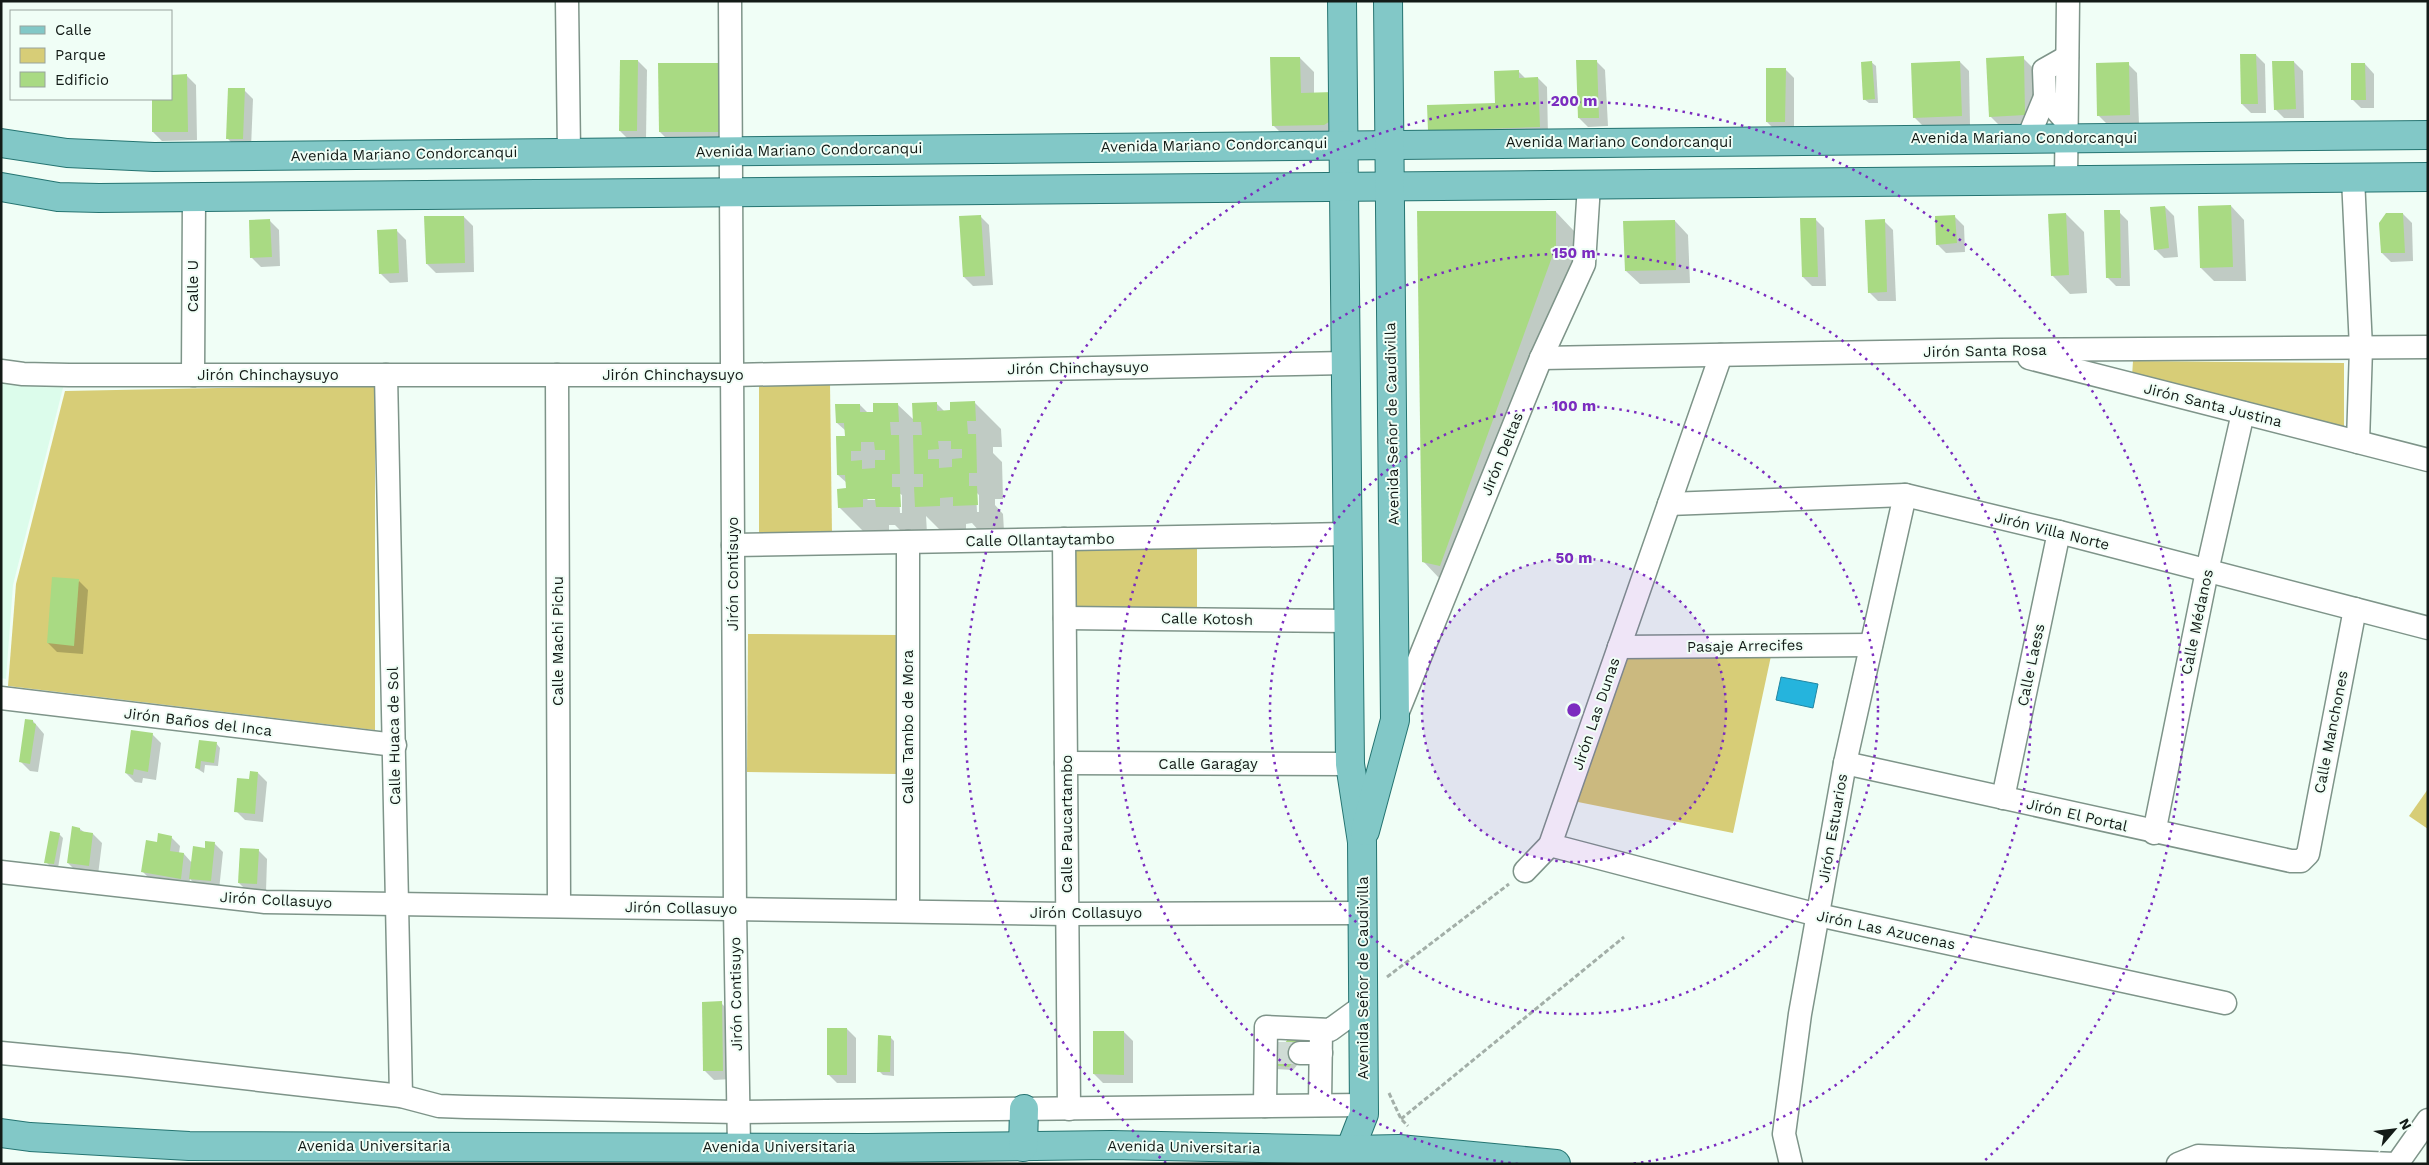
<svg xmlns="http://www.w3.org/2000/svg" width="2429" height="1165" font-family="'Work Sans',sans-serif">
<rect width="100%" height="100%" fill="#f0fef6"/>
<path fill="#dcfceb" d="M1,383l63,1 -51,201 -7,94 -5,-1z"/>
<g fill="#d7cd77">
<path d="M2133,361l211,2v65l-212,-51z"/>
<path d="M759,383h71l2,152h-73z"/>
<path d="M375,385v345l-367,-44 8,-102 49,-193z"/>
<rect x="1074" y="544" width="123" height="63"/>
<path d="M748,634l149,1v139l-150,-2z"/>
<path d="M1626,655l145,1 -38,177 -160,-32z"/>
<path d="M2428,789v40l-19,-13z"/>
</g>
<path fill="#25b4dd" stroke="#2086a2" d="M1781,677l37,7 -5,24 -37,-8z"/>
<g fill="#0003" fill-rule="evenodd">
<path d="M2256,55l9,9 1,49h-15l-9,-9z"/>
<path d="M1300,58l14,14v21l27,9 -7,32 -47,5 -14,-14z"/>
<path d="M2023,58l9,9 1,11h8l-2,17 -6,-6v34l-34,2 -9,-9z"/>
<path d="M638,61l9,9 -1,70h-17l-9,-9z"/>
<path d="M1596,61l9,9 3,56 -20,1 -9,-9z"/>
<path d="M1871,62l5,4 2,37h-9l-5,-4z"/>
<path d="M1960,62l9,9 1,54 -47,1 -9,-9z"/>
<path d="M2294,62l9,9 1,47h-20l-9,-9z"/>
<path d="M660,64l74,82h-60l-14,-14z"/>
<path d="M2128,64l9,9 2,51h-32l-9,-9z"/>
<path d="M2365,64l9,10v34h-13l-9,-9z"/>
<path d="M1785,69l9,9v53h-18l-9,-9z"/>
<path d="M1518,71l8,8 12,-1 9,9 1,49 -101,13 -18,-19 68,-26z"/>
<path d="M187,76l9,9 1,55 -35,1 -9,-9v-33h18z"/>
<path d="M244,90l9,9 -2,49 -15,-1 -9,-9z"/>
<path d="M2231,206l13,14 2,61h-32l-13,-13z"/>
<path d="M2165,207l9,9 4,41 -14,1 -9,-9z"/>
<path d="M1556,212l18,19 -1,33 -132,316 -18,-19z"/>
<path d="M2119,212l9,9 2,65h-14l-9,-9z"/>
<path d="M2066,214l18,18 3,61 -17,1 -18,-19z"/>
<path d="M2386,214h17l9,9 1,38 -22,1 -9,-9 -1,-29z"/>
<path d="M980,216l9,9 4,60 -20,1 -9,-9z"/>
<path d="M464,217l9,9 1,46 -38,1 -9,-9z"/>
<path d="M1955,217l9,9 1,26 -19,1 -9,-9z"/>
<path d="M1815,219l9,9 2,58h-14l-9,-9z"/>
<path d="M270,221l9,9 1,36 -19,1 -9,-9z"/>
<path d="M1675,221l13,14 2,48 -50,1 -14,-13z"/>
<path d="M1884,221l9,9 3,71h-18l-9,-9z"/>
<path d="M397,231l9,9 2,42 -18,1 -9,-9z"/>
<path d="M975,403l26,26 1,18h-9v6l9,9 1,37h-8v6l8,9 1,17 -24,1 -8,-9 -6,1v8l-23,1 -17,-17 1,17h-24l-8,-8h-6v8l-23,1 -27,-27 8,-18v-6l-9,-8 8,-37v-7l-9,-8 23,-18 8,8h6l23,-9 17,16 23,-16 8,8zM976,492l3,3v17h-2zM899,493l3,2v18h-2zM866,498l16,2h-14z"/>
<path d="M79,581l9,9 -5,64 -26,-2 -9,-9z"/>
<path d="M33,721l11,13 -6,38 -8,-1 -9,-9z"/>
<path d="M152,734l9,9 -5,37 -13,-2 -1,5 -7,-1 -9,-9z"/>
<path d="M200,741l16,2 4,5 -2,18 -13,-1 -1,8 -8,-5z"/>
<path d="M258,773l9,9 -4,40 -18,-2 -9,-9 14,-30z"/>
<path d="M80,829l4,3 9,2 9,9 -4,32 -21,-3 -9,-9z"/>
<path d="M59,834l4,4 -5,30 -8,-2 -4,-4z"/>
<path d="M171,837l9,9 -1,7 5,1 8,9 22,-20 9,9 -4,38 -20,-2 -9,-9 -1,8 -37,-6 -9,-9 15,-29z"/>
<path d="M258,850l9,9 -1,33h-18l-9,-9z"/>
<path d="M721,1003l9,9 2,67 -18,1 -9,-9z"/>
<path d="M847,1029l9,9v45h-19l-9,-9z"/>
<path d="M1124,1032l9,9v42h-30l-9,-9z"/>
<path d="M890,1037l4,4v35l-11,-1 -4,-4z"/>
<path d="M1321,1037l-28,33 -18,-1 -4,-4z"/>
</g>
<g fill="#a9da83" fill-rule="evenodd">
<path d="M2240,54h16l2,50h-17z"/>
<path d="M2024,56l1,59 -36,2 -3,-59z"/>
<path d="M1270,57h30l1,36 32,-1 1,27 -10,6 -52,1z"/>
<path d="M620,60h18l-1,71h-18z"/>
<path d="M1576,60h21l2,58h-21z"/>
<path d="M1872,61l3,38 -12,1 -2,-38z"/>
<path d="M1960,61l2,55 -49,2 -2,-55z"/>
<path d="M2272,61h22l2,48 -22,1z"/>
<path d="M2129,62l1,53 -33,1 -1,-53z"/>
<path d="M658,63h63v69h-62z"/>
<path d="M2351,63h14l1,37h-15z"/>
<path d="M1766,68h20l-1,54h-19z"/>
<path d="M1519,70v8l19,-1 2,50 -112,4 -1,-26 68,-2 -1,-32z"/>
<path d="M187,74l1,58h-36v-33h19v-24z"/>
<path d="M228,88h17l-2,51h-17z"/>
<path d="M2231,205l2,62 -33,1 -2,-62z"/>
<path d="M2165,206l4,42 -15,2 -4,-43z"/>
<path d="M2104,210h16l1,68h-15z"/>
<path d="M1417,211h139v35l-116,320 -18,-4z"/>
<path d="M2066,213l3,62 -18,1 -3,-62z"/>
<path d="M2386,213h17l2,40h-24l-2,-30z"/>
<path d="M981,215l4,61 -22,1 -4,-61z"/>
<path d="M1955,215l2,28 -21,2 -1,-29z"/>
<path d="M424,216h40l1,47 -39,1z"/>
<path d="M1800,218h16l2,59h-16z"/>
<path d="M270,219l2,38 -22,1 -1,-38z"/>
<path d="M1885,219l2,73 -19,1 -3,-73z"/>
<path d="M1675,220l1,50 -51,1 -2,-50z"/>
<path d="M397,229l2,44 -20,1 -2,-44z"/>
<path d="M975,401l1,20h-9l1,13h8l1,39h-8v13h8l1,19 -25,1v-9l-13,1v8l-25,1 -1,-20h9v-13h-9l-1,-39h9l-1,-13h-8l-1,-19 25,-1v9l13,-1v-8zM938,441h13v8h11v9l-10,1v8l-13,1v-9h-11v-9l11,-1z"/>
<path d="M873,403h25l1,19h-9l1,13h8l1,39h-8v13h8l1,20h-25l-1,-8h-12v8l-25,1 -1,-19 9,-1 -1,-13h-8l-1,-39h9l-1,-13h-8l-1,-19h25v8h13zM861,442h13l1,8h10v10h-10v8l-13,1v-9l-11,1v-10h10z"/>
<path d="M52,577l27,2 -5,67 -27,-3z"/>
<path d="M25,719l8,1v3l3,1 -6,40 -11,-2z"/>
<path d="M131,730l22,3 -5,39 -14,-3 -1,6 -8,-2z"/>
<path d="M199,740l18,2 -3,21 -13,-2 -1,8 -5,-1z"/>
<path d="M250,771l8,1 -3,42 -21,-2 3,-34 12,1z"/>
<path d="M72,826l8,2v3l13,2 -4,33 -22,-3z"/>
<path d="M50,831l10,2 -6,31 -10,-1z"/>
<path d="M158,833l14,3 -2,15 14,2 -3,26 -40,-7 5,-32 11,2z"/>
<path d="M205,841l10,1 -4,39 -22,-2 4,-33 12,2z"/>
<path d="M240,848l19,1 -2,35 -19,-1z"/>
<path d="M722,1001l1,70h-20l-1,-69z"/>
<rect x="827" y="1028" width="20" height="47"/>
<path d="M1294,1030l24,2 -29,35 -19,-2z"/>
<path d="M1093,1031h31v44l-31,-1z"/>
<path d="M878,1035l13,1 -1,36h-13z"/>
</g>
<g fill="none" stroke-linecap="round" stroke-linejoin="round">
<path stroke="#cfdcd5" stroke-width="22" stroke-dasharray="22 11" stroke-linecap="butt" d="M1278,1053h22"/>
<g stroke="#7e9489" stroke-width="25">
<g id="minor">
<path d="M567,1l2,151"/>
<path d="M730,1l5,908 4,238"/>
<path d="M2066,121l-21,-24 -1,-27 23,-13"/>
<path d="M2028,138l17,-41"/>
<path d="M2353,178l8,170 -3,94"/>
<path d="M2066,180l2,-179"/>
<path d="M1541,358l458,-8 429,-3"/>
<path d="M2029,358l399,102"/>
<path d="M1,371l22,3 46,1h663l614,-12"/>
<path d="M193,375l1,-177"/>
<path d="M386,375l15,721"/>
<path d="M557,375l2,531"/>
<path d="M1669,504l236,-9 154,37 369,96"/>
<path d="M1064,539l5,570"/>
<path d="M908,542v369"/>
<path d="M733,545l614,-11"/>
<path d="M1065,618l283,3"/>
<path d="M1619,647l252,-2"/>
<path d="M1,698l394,47"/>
<path d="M1397,714l144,-356 43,-94 5,-79"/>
<path d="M1066,763l284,1"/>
<path d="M1845,763l446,98h10l7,-7 47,-245"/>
<path d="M2003,798l56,-266"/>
<path d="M2154,833l53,-262 36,-158"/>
<path d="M1550,845l268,70 407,88"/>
<path d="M1525,871l25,-26 171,-490"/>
<path d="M1,872l264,30 802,12 295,-1"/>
<path d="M1,1053l127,12 273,31 38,10 27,1 272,5 626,-7"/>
<path d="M1300,1053h21"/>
<path d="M1320,1104l1,-74"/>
<path d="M1265,1106l1,-79 64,3 33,-24"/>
<path d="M1791,1164l-7,-30 16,-120 45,-251 60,-268"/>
<path d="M2178,1164l20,-8 197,8"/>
<path d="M2397,1164l31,-44"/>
</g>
</g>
<g stroke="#257471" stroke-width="30">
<g id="major">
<path d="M1342,1l8,763 12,78 2,272 -14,36 -1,14"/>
<path d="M1,143l66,10 87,4 2274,-22"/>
<path d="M1,187l57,10 41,1 2329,-21"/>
<path d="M1365,831l30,-111 -7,-719"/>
<path d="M1,1133l29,4 159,9 678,2 244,-3 239,5 49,-1 157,15"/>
<path d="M1023,1147l1,-38"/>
</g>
</g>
<g stroke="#a3afa8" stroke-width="3" stroke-dasharray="5 2.5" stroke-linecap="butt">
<path d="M1387,977l122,-93"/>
<path d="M1389,1093l12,26 7,7"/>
<path d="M1401,1119l223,-182"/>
</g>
<use href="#minor" stroke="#fff" stroke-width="22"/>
<use href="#major" stroke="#82c8c7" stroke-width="28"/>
</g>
<circle cx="1574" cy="710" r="152" fill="#7b2cbf" fill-opacity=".12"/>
<g fill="none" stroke="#7b2cbf" stroke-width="2.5" stroke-dasharray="2.5 5">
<circle cx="1574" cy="710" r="152"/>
<circle cx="1574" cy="710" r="304"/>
<path d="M1518 1164A457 457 0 1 1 1630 1164"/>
<path d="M1166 1163A609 609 0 1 1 1982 1163"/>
</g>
<g text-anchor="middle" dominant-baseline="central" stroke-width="4" stroke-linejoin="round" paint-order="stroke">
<g font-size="15" fill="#131b17" stroke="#f0fef6">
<text x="2024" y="138">Avenida Mariano Condorcanqui</text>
<text x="1619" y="142">Avenida Mariano Condorcanqui</text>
<text transform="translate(1214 145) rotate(-1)">Avenida Mariano Condorcanqui</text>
<text transform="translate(809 150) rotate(-1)">Avenida Mariano Condorcanqui</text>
<text transform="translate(404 154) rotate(-1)">Avenida Mariano Condorcanqui</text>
<text transform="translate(193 286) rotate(-90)">Calle U</text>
<text transform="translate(1985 351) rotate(-1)">Jirón Santa Rosa</text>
<text transform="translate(1078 368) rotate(-1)">Jirón Chinchaysuyo</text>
<text x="268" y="375">Jirón Chinchaysuyo</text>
<text x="673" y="375">Jirón Chinchaysuyo</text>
<text transform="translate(2213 405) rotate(14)">Jirón Santa Justina</text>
<text transform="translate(1392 424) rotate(-91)">Avenida Señor de Caudivilla</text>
<text transform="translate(1502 454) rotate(-68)">Jirón Deltas</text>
<text transform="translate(2052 531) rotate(14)">Jirón Villa Norte</text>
<text transform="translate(1040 540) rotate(-1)">Calle Ollantaytambo</text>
<text transform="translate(733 574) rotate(-90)">Jirón Contisuyo</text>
<text transform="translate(1207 619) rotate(1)">Calle Kotosh</text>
<text transform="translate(2197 622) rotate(-78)">Calle Médanos</text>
<text transform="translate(558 641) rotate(-90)">Calle Machi Pichu</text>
<text transform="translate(1745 646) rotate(-1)">Pasaje Arrecifes</text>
<text transform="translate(2031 665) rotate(-78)">Calle Laess</text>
<text transform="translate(1596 714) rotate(-71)">Jirón Las Dunas</text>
<text transform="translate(198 722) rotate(7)">Jirón Baños del Inca</text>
<text transform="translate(908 727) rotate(-90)">Calle Tambo de Mora</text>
<text transform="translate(2331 732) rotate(-79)">Calle Manchones</text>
<text transform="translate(394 736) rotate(-91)">Calle Huaca de Sol</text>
<text x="1208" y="764">Calle Garagay</text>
<text transform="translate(2077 815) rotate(13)">Jirón El Portal</text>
<text transform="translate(1067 824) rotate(-90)">Calle Paucartambo</text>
<text transform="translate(1833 828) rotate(-80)">Jirón Estuarios</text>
<text transform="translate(276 900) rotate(3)">Jirón Collasuyo</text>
<text transform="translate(681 908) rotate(1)">Jirón Collasuyo</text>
<text x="1086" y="913">Jirón Collasuyo</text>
<text transform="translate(1886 930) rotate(12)">Jirón Las Azucenas</text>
<text transform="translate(1363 978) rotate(-90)">Avenida Señor de Caudivilla</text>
<text transform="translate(736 994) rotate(-91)">Jirón Contisuyo</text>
<text x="374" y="1146">Avenida Universitaria</text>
<text x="779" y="1147">Avenida Universitaria</text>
<text transform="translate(1184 1147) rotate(1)">Avenida Universitaria</text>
</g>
</g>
<circle cx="1574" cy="710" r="8" fill="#7b2cbf" stroke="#f0fef6" stroke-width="2.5"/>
<g font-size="15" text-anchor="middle" font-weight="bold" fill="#7b2cbf" stroke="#f0fef6" stroke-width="4" stroke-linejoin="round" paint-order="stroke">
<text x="1574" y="106">200 m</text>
<text x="1574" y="258">150 m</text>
<text x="1574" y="411">100 m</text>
<text x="1574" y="563">50 m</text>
</g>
<rect width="2429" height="1165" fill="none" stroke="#131b17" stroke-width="5"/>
<rect x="10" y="10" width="162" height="90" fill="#f0fef6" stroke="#98a39d"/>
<rect x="20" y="26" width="25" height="8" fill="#82c8c7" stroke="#98a39d"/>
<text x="55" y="35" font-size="15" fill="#131b17">Calle</text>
<rect x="20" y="48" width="25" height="15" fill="#d7cd77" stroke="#98a39d"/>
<text x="55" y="60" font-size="15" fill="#131b17">Parque</text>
<rect x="20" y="72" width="25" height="15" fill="#a9da83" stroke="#98a39d"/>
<text x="55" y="85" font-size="15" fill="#131b17">Edificio</text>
<g transform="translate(2394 1130) rotate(62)" stroke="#f0fef6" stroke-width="4" paint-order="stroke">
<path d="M0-4L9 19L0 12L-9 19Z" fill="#131b17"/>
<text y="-8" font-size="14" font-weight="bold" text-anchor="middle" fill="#131b17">N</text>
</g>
</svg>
